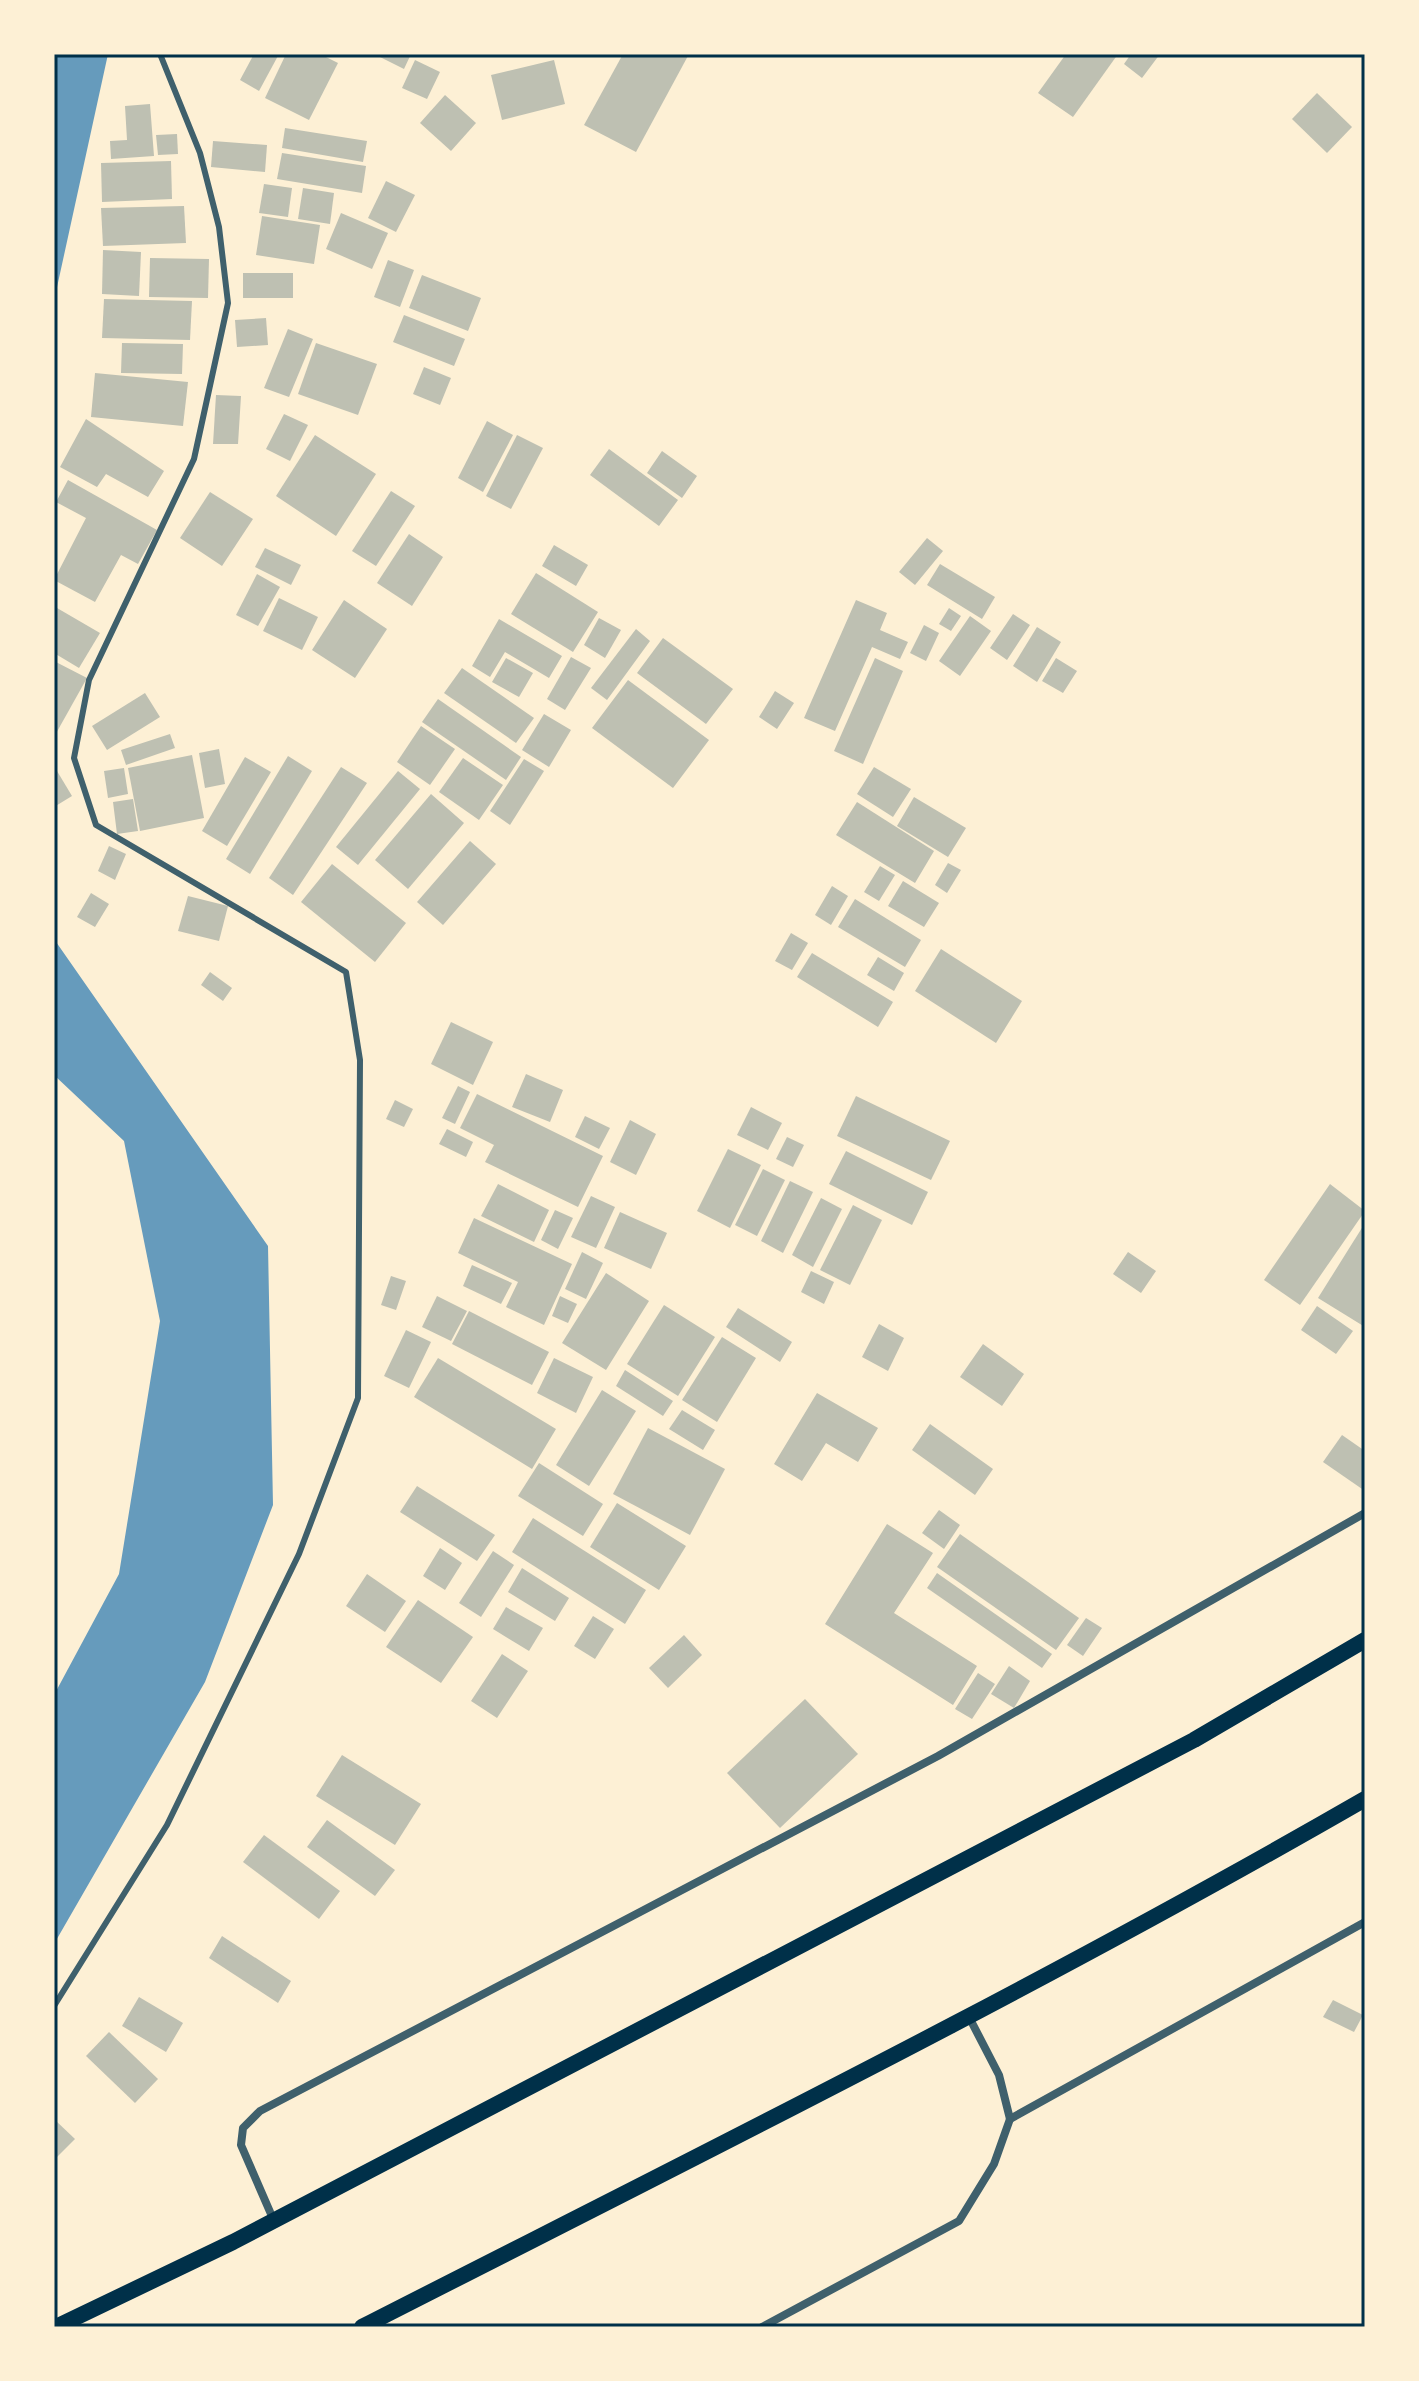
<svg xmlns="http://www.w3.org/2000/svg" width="1419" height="2381" font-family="Raleway,sans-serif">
<rect width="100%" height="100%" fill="#fdf0d5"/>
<g fill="#669bbc">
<path d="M54,54h54l-54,247z"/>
<path d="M54,939l214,307 5,259 -68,177 -151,262v-249l65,-121 41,-253 -36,-180 -70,-66z"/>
</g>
<g fill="#bec0b2">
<path d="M254,54h25l-20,37 -19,-11z"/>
<path d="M286,54h34l18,9 -29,57 -44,-22z"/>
<path d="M374,54h37l-7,15z"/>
<path d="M623,54h66l-53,98 -52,-27z"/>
<path d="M1066,54h52l-45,63 -35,-24z"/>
<path d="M1131,54h29l-18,24 -18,-14z"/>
<path d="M415,60l25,12 -13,27 -25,-11z"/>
<path d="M554,60l11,44 -63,16 -11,-45z"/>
<path d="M1317,93l35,34 -25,26 -35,-34z"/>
<path d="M445,95l31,28 -25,28 -31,-28z"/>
<path d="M150,104l4,52 -43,3 -1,-18 17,-1 -2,-34z"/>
<path d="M285,128l82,13 -4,21 -81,-14z"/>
<path d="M177,134l1,20 -20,1 -2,-20z"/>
<path d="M213,141l54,4 -2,27 -54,-5z"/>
<path d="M282,153l84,13 -4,27 -85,-14z"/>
<path d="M171,161l1,38 -70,3 -1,-39z"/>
<path d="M386,181l29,14 -19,37 -28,-14z"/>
<path d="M264,184l28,4 -4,29 -29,-4z"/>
<path d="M303,188l31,5 -4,31 -32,-5z"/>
<path d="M184,206l2,37 -83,3 -2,-38z"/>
<path d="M341,213l47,20 -16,36 -46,-20z"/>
<path d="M262,216l58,9 -6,39 -58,-9z"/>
<path d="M103,250l38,2 -2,44 -37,-2z"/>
<path d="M150,258l59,1 -1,39 -59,-1z"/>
<path d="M388,260l26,10 -14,37 -26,-10z"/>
<rect x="243" y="273" width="50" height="25"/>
<path d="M422,275l59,23 -13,33 -59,-23z"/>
<path d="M104,299l88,2 -2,39 -88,-2z"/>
<path d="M404,315l61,24 -11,27 -61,-24z"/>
<path d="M266,318l2,27 -31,2 -2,-27z"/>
<path d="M288,329l25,10 -24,58 -25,-9z"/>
<path d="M122,343l61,1 -1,30 -61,-1z"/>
<path d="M316,343l61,21 -19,51 -60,-21z"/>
<path d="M424,367l27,11 -11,27 -27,-11z"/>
<path d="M95,373l93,9 -5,44 -92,-9z"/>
<path d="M216,395l25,1 -3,48h-25z"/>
<path d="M284,414l24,11 -18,36 -24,-12z"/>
<path d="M86,419l78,52 -16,26 -42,-23 -9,13 -37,-20z"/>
<path d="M487,421l26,14 -30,57 -25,-14z"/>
<path d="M315,435l61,39 -40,62 -60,-40z"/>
<path d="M517,435l26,13 -32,61 -25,-13z"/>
<path d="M609,449l69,51 -19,26 -69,-51z"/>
<path d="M662,451l35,25 -15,22 -35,-25z"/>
<path d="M68,480l89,50 -19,34 -17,-9 -26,47 -41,-22 32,-62 -30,-16z"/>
<path d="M391,491l24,15 -39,60 -24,-15z"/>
<path d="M210,492l43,27 -31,47 -42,-28z"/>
<path d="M409,534l34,23 -31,49 -35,-23z"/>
<path d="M927,538l16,13 -28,34 -16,-13z"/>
<path d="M554,545l34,20 -12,21 -34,-20z"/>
<path d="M265,548l36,17 -10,20 -36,-18z"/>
<path d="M940,564l55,33 -13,22 -55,-34z"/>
<path d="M536,573l62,39 -25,40 -62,-38z"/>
<path d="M257,574l23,13 -22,39 -22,-11z"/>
<path d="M279,598l39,19 -16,33 -39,-19z"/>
<path d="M344,600l43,29 -32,49 -43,-28z"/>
<path d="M856,600l31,13 -7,17 28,12 -8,17 -28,-12 -37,84 -31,-13z"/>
<path d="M57,608l43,25 -21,35 -25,-15z"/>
<path d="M949,608l12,8 -10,15 -12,-7z"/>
<path d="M1013,614l17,11 -23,35 -17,-12z"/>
<path d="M970,616l21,15 -31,45 -21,-15z"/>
<path d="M599,618l22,12 -16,28 -21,-13z"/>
<path d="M499,619l63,37 -13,22 -44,-26 -15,25 -18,-11z"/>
<path d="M924,625l15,8 -13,28 -16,-8z"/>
<path d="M1037,627l24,15 -24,40 -24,-16z"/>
<path d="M636,629l14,12 -43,59 -16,-12z"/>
<path d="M663,638l70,51 -27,35 -69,-51z"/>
<path d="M571,657l20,11 -26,42 -18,-11z"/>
<path d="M506,658l27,15 -14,24 -27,-15z"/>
<path d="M875,658l28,13 -40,93 -29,-13z"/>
<path d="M1056,658l21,13 -14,22 -21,-12z"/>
<path d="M54,661l33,17 -33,59z"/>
<path d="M462,668l72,50 -18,25 -72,-50z"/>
<path d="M628,680l81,60 -36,48 -81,-60z"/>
<path d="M775,691l19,12 -17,26 -18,-12z"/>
<path d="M145,693l15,24 -53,33 -15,-24z"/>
<path d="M438,699l83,58 -15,23 -84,-58z"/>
<path d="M544,714l27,16 -22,37 -27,-17z"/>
<path d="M421,726l34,23 -25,36 -33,-23z"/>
<path d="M170,734l5,14 -49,17 -5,-15z"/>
<path d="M219,749l6,35 -20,4 -6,-35z"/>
<path d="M192,755l12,63 -64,13 -12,-63z"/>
<path d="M288,756l24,15 -62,103 -24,-15z"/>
<path d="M245,757l26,15 -44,74 -25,-15z"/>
<path d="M463,758l40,27 -24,35 -40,-28z"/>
<path d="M524,759l20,12 -34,54 -20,-14z"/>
<path d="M54,766l18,30 -18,11z"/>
<path d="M341,767l26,16 -74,112 -24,-17z"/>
<path d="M874,767l37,22 -18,28 -36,-23z"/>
<path d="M124,768l4,26 -20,4 -4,-27z"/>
<path d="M398,771l22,18 -62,76 -22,-18z"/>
<path d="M431,794l33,29 -56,66 -33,-29z"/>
<path d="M914,797l52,31 -18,29 -51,-31z"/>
<path d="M133,799l5,32 -21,3 -4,-32z"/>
<path d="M857,802l77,49 -19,32 -79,-48z"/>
<path d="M470,841l26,23 -53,61 -26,-23z"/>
<path d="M109,846l17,8 -11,26 -17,-9z"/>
<path d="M948,863l13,7 -14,23 -12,-8z"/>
<path d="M332,864l74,59 -31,39 -74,-60z"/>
<path d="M880,866l15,9 -16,26 -15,-9z"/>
<path d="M903,881l36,22 -15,24 -36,-21z"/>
<path d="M832,886l16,10 -17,29 -16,-10z"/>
<path d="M91,893l18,11 -14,23 -18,-10z"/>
<path d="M188,896l40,10 -9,35 -41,-10z"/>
<path d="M855,899l66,41 -16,27 -67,-40z"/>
<path d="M791,933l17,10 -16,27 -17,-9z"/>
<path d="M941,949l81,52 -26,42 -81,-52z"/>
<path d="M812,953l81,49 -15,25 -81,-50z"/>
<path d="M878,957l26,16 -10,18 -27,-16z"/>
<path d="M210,972l22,16 -9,13 -22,-16z"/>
<path d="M451,1022l42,20 -20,43 -42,-21z"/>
<path d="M526,1074l37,16 -13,32 -38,-15z"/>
<path d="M458,1086l12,6 -15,32 -13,-6z"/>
<path d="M477,1094l126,62 -25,51 -93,-45 9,-17 -34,-17z"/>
<path d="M856,1096l94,45 -19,39 -94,-44z"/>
<path d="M395,1100l18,9 -9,18 -18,-8z"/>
<path d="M751,1107l31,16 -14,27 -31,-15z"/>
<path d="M585,1116l25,12 -11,21 -24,-12z"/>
<path d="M630,1120l26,14 -20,41 -26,-13z"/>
<path d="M447,1129l26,13 -7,15 -27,-13z"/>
<path d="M787,1137l17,8 -11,22 -17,-8z"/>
<path d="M728,1149l33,16 -31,63 -33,-17z"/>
<path d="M846,1151l82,41 -16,33 -83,-41z"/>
<path d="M763,1169l22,11 -28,56 -22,-11z"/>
<path d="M790,1181l23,11 -30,61 -22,-12z"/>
<path d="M498,1184l51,26 -15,32 -53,-26z"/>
<path d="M1330,1184l35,27 -65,94 -36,-25z"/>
<path d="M591,1196l24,11 -19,41 -25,-11z"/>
<path d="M821,1198l21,11 -29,58 -21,-12z"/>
<path d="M853,1205l29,15 -32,65 -30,-15z"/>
<path d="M555,1210l18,8 -15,31 -17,-9z"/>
<path d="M620,1212l47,21 -16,36 -47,-21z"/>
<path d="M474,1218l98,46 -28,61 -38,-18 12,-25 -60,-29z"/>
<path d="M1365,1223v104l-47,-29z"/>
<path d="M582,1252l21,11 -17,36 -21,-10z"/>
<path d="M1128,1252l28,19 -15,22 -28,-19z"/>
<path d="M472,1265l40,18 -11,21 -38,-18z"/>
<path d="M811,1271l23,11 -10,22 -23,-12z"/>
<path d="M606,1273l43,28 -43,69 -44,-27z"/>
<path d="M391,1276l15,5 -10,29 -15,-5z"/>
<path d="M437,1296l30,15 -16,30 -29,-14z"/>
<path d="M560,1296l17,8 -9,19 -16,-7z"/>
<path d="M664,1305l51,32 -37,59 -51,-32z"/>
<path d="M1317,1306l36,25 -17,23 -35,-24z"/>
<path d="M738,1308l54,34 -12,20 -54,-35z"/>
<path d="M469,1311l80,41 -17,33 -80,-41z"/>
<path d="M879,1324l25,14 -16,33 -26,-14z"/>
<path d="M406,1330l25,12 -22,46 -25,-12z"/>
<path d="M722,1337l34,21 -39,64 -35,-22z"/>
<path d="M983,1344l41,30 -22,32 -42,-29z"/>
<path d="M438,1358l118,71 -24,40 -118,-72z"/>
<path d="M554,1358l39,19 -17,36 -39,-20z"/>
<path d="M625,1370l48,31 -10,15 -47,-30z"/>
<path d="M602,1390l34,21 -47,75 -33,-21z"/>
<path d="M817,1393l61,35 -20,34 -32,-19 -24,38 -28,-17z"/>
<path d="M682,1410l33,20 -12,20 -34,-21z"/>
<path d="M930,1424l63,45 -18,26 -63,-45z"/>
<path d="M648,1428l77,41 -35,66 -77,-41z"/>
<path d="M1342,1435l23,16v40l-42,-29z"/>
<path d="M539,1463l64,41 -20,32 -65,-40z"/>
<path d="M417,1486l78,49 -18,26 -77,-49z"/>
<path d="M617,1503l69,43 -27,44 -69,-43z"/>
<path d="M939,1510l21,15 -16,24 -22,-16z"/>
<path d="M533,1518l113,72 -21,34 -113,-72z"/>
<path d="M887,1524l46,29 -39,60 83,53 -24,39 -128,-81z"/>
<path d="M960,1534l119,84 -23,32 -119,-83z"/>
<path d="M440,1548l22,15 -17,27 -22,-14z"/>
<path d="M493,1551l21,14 -33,52 -22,-14z"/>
<path d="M522,1568l47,30 -14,23 -47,-29z"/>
<path d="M937,1573l115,81 -10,14 -115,-80z"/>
<path d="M367,1574l39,27 -21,31 -39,-26z"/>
<path d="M418,1600l55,37 -32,46 -55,-36z"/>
<path d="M506,1607l37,21 -14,23 -36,-22z"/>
<path d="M593,1616l21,13 -19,30 -21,-13z"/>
<path d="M1086,1618l16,10 -19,28 -16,-11z"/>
<path d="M684,1635l18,20 -34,33 -19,-20z"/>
<path d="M502,1654l26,17 -31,47 -26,-17z"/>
<path d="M1009,1666l21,15 -16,27 -23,-14z"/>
<path d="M978,1673l17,11 -23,35 -17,-10z"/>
<path d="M805,1699l53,55 -78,74 -53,-55z"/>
<path d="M342,1755l79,49 -26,41 -79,-49z"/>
<path d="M327,1820l68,50 -20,26 -68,-49z"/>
<path d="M264,1835l76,56 -21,28 -76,-57z"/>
<path d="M222,1936l69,45 -13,22 -69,-45z"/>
<path d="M139,1997l44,26 -17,29 -44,-26z"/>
<path d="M1333,2000l30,15 -9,17 -31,-15z"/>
<path d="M109,2032l49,47 -23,24 -49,-47z"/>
<path d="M54,2119l21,20 -21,21z"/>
</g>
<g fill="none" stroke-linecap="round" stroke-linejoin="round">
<path stroke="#3f606c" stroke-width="6" d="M54,2006l113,-181 132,-271 59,-156 2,-338 -14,-88 -250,-147 -22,-67 15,-78 105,-221 34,-156 -9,-76 -19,-74 -40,-99"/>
<g stroke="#3f606c" stroke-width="8">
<path d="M1010,2119l355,-197"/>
<path d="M274,2221l-33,-76 2,-17 17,-17 678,-355 427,-243"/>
<path d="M762,2327l197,-106 35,-57 16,-45 -11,-44 -30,-58"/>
</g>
<g stroke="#003049" stroke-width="16">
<path d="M56,2327l177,-85 961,-502 171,-100"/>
<path d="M362,2327c337,-172 675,-339 1003,-528"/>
</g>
</g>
<rect width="1419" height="2381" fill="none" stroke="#fdf0d5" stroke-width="112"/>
<rect x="56" y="56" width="1307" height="2269" fill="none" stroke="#003049" stroke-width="3"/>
</svg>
